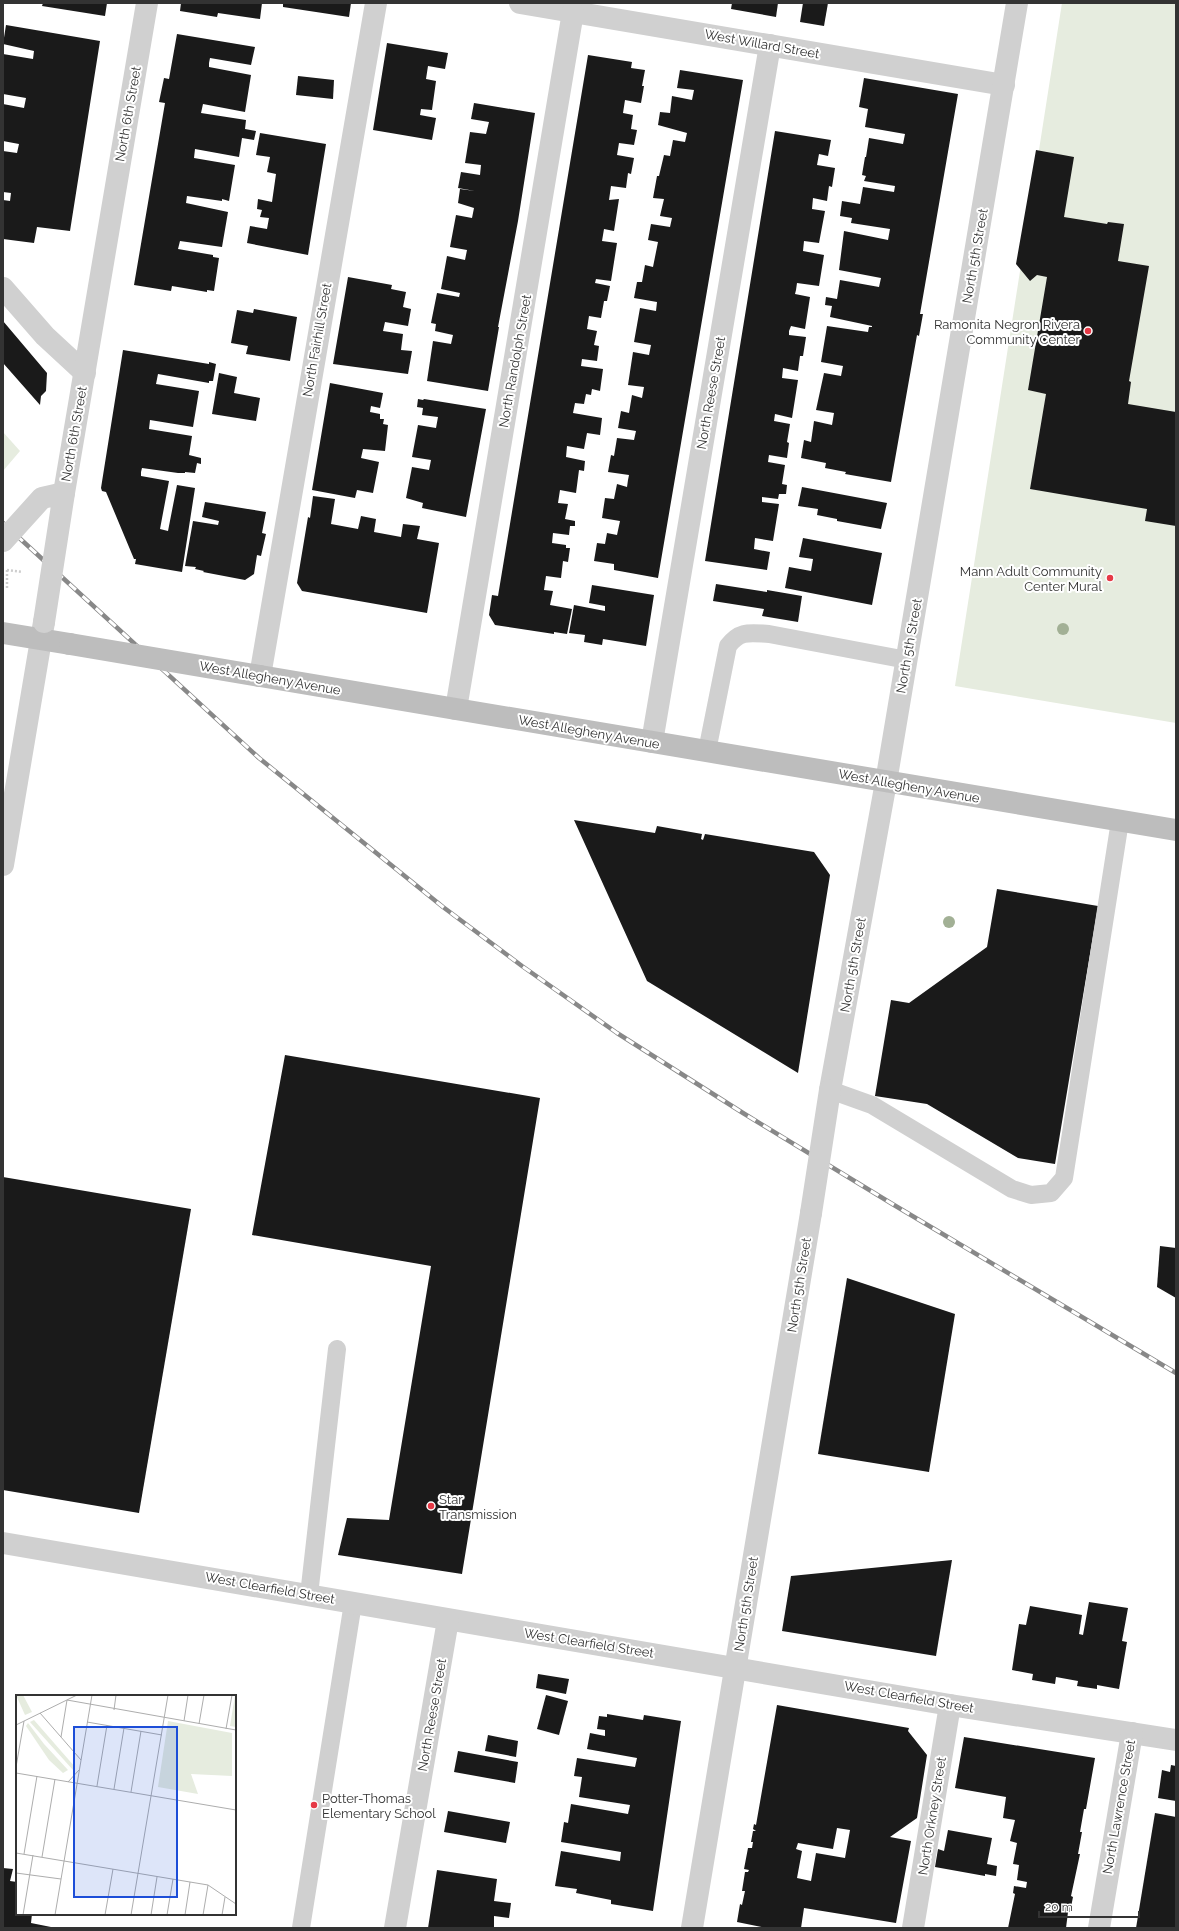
<svg xmlns="http://www.w3.org/2000/svg" width="1179" height="1931" font-family="Raleway,sans-serif">
<rect width="100%" height="100%" fill="#fff"/>
<g fill="#e6ecdf">
<path d="M1062,3h114v720l-221,-37z"/>
<path d="M3,432l17,19 -17,20z"/>
</g>
<g fill="#1a1a1a" fill-rule="evenodd">
<path d="M43,3h64l-2,13 -63,-10z"/>
<path d="M181,3h81l-2,16 -42,-6 -1,4 -37,-6z"/>
<path d="M283,3h68l-2,14 -66,-10z"/>
<path d="M732,3h46l-2,14 -45,-8z"/>
<path d="M803,3h25l-4,23 -24,-4z"/>
<path d="M6,25l94,16 -30,190 -33,-4 -3,16 -31,-4v-39l7,1 1,-8 -8,-1v-41l14,2 2,-9 -16,-3v-37l21,4 2,-10 -23,-4v-40l30,5 1,-8 -31,-7z"/>
<path d="M177,34l78,13 -4,18 -41,-7 -1,5v4l42,8 -6,37 -42,-8 -2,9 45,7 -1,9 11,2 -2,9 -12,-2 -3,19 -44,-8 -1,9 41,7 -6,36 -7,-2v2l-35,-5 -1,7 42,9 -6,35 -42,-6 -2,8 35,6v2l6,1 -5,33 -7,-1v2l-35,-6 -1,5 -37,-6 31,-182 -6,-1 5,-24 5,1z"/>
<path d="M387,43l61,10 -3,16 -17,-3 -2,13 10,2 -4,29 -11,-1 -1,6 16,3 -4,22 -59,-10z"/>
<path d="M588,55l44,7 -1,6 14,2 -3,16h2l-3,17 -16,-3 -2,13 10,2 -2,14 6,1 -3,15 -15,-2 -2,12 17,3 -3,16 -3,-1 -2,15 -15,-2 -2,14 10,-1 -5,32 -10,-2 -2,12 15,2 -6,38 -15,-2 -1,4 15,3 -3,15h-3l-3,17 -12,-2 -2,13 10,2 -3,14 5,1 -2,15 -15,-2 -1,7 22,3 -3,22 -8,-2 -1,6 -5,-1 -2,10 -9,-1 -2,10 29,5 -2,17 -13,-2 -3,16 -17,-3 -1,11 19,4 -1,10 -5,-1 -3,23 -16,-3 -2,13 10,1 -3,15 10,2v5h-5l-1,9 -16,-2 -1,10 14,2v3h4l-2,14 -5,-1 -2,17 -15,-2 -2,14 9,1 -3,14 22,4 -5,25 -13,-2v2l-59,-9 -6,-10 3,-20 6,1z"/>
<path d="M680,70l63,10 -85,498 -44,-8v-6l-20,-3 3,-18 8,1 2,-11 10,2 3,-14 -18,-3 3,-20 9,1 3,-15 10,3 1,-7 1,-5 -21,-3 3,-17 3,1 3,-18 17,2 2,-9 -18,-3 3,-17 8,2 3,-18 10,3 2,-11 -16,-2 5,-33 16,3 2,-10 -17,-3 6,-34 16,3 1,-9 -23,-4 3,-16h5l3,-17 8,2 5,-25 -10,-2 3,-16 19,3 2,-9 -12,-2 4,-17 -11,-1 4,-22h2l5,-21 6,1 3,-16 12,2 2,-9 -29,-8 2,-13 10,1 2,-17 20,4 2,-10 -17,-2z"/>
<path d="M298,76l36,4 -1,19 -37,-4z"/>
<path d="M864,78l94,16 -38,220h3l-4,22 -2,-1 -26,147 -46,-8 1,-2 -21,-4 1,-5 -25,-5 3,-18 7,2 3,-21 18,4 2,-12 -18,-3 8,-37 17,3 2,-10 -22,-4 6,-36 41,6 1,-5h3v-1l-42,-9 2,-11 -7,-1 1,-8 11,2 3,-19 39,7 2,-9 -42,-8 5,-39 44,9 2,-11 -39,-6 1,-5 -12,-2 2,-15 18,3 3,-17 31,5 1,-6 -31,-5 2,-5 -4,-1 3,-18h1l3,-19 34,6 2,-10 -40,-7 3,-18 -9,-2z"/>
<path d="M474,103l61,10 -17,108 -20,106h1l-11,64 -61,-10 6,-40 18,3 2,-9 -18,-4 1,-7 -5,-1 6,-30 22,4 1,-4 -19,-4 6,-33 18,4 2,-10 -17,-3 6,-32 16,3 2,-10 -16,-5 2,-14 15,2 -17,-3 3,-16 19,3 1,-10 -16,-2 5,-31 16,2 3,-12 -18,-3z"/>
<path d="M775,131l56,9 -3,16 -9,-2 -2,11 18,3 -3,19 -3,-1 -2,15 -14,-3 -1,11 13,2 -6,32 -15,-2 -1,10 21,4 -5,31 -22,-3 -1,7 -1,4 15,3 -5,32 -14,-3 -2,5v4l17,2 -3,19h-3l-2,15 -15,-3 -1,10 16,2 -6,38 -17,-4 -1,7 16,3 -3,18 2,1 -2,15 -18,-3 -1,7 17,3 -3,19 5,1 -1,9h-7l-1,5 -16,-2v5l17,2 -6,37 -18,-3 -1,11 16,3 -3,18 -62,-9z"/>
<path d="M260,133l66,11 -18,111 -61,-12 3,-17 17,3 2,-11 -9,-1 2,-7 -5,-1 1,-10 14,3 4,-28 -9,-2 3,-15 -14,-2z"/>
<path d="M1036,150l38,7 -10,60 43,7 1,-2 16,2 -6,37 31,5 -20,115 2,1 -3,22 48,8v114l-31,-5 2,-12 -117,-20 16,-95 -18,-4 19,-113 -10,-2 -7,6 -14,-17z"/>
<path d="M348,277l44,8 -1,4 15,3 -3,15 8,2 -3,17 -23,-4 -2,9 20,3 -2,16 11,1 -4,23 -75,-10z"/>
<path d="M254,309l43,8 -7,44 -44,-7 2,-8 -17,-3 6,-33 16,3z"/>
<path d="M3,321l44,52 -1,18 -5,5 -1,9 -37,-42z"/>
<path d="M123,350l86,14v-2l7,2 -3,17h-4v2l-51,-9 -2,10 43,7 -6,36 -43,-7 -1,9 43,7 -3,19 12,3v6l-4,-1 -2,10 -10,-1v1h-7l-36,-5 -1,4v4l28,5 -9,48 8,2 9,-46 18,3 -13,84 -47,-8 1,-5h-2l-28,-67 -4,-1 -1,-3z"/>
<path d="M219,373l18,4 -3,16 26,5 -4,23 -44,-7z"/>
<path d="M330,383l53,10 -3,15 -9,-2 -1,6 10,2v5h4l-1,5 5,1 -3,26 -22,-2 -2,9 18,4 -6,31 -16,-3 -2,8 -43,-8z"/>
<path d="M418,399l5,1 1,-1 62,10 -20,108 -44,-9 1,-5 -17,-5 6,-31 17,3 2,-10 -19,-3 6,-32 18,3 2,-11 -16,-2 1,-7 -6,-1z"/>
<path d="M802,487l85,16 -6,26 -44,-8v-2l-20,-4 1,-6 -20,-3z"/>
<path d="M313,496l22,3 -4,25 27,5 3,-13 15,3 -2,13 27,5 2,-13 17,2 -3,13 22,4 -12,70 -125,-22 -5,-8 11,-66 2,1z"/>
<path d="M205,502l61,10 -4,21 4,1 -5,22 -4,-1 -3,19 -9,6 -42,-8 1,-1 -9,-2 1,-2 -11,-1 8,-45 25,4 1,-4 -17,-4z"/>
<path d="M803,538l79,15 -10,52 -87,-17 4,-21 22,4 2,-12 -14,-2z"/>
<path d="M716,584l51,8v-2l35,6 -4,26 -36,-6 2,-7 -51,-8z"/>
<path d="M592,585l62,10 -8,51 -43,-7 -1,6 -18,-3 1,-7 -16,-2 5,-28 31,6v-5l-16,-3z"/>
<path d="M574,820l81,13 2,-7 45,8 -1,5 2,1 2,-6 109,18 16,23 -32,198 -151,-92z"/>
<path d="M997,889l101,17 -43,258 -37,-6 -91,-54 -52,-8 16,-96 18,3 78,-56z"/>
<path d="M285,1055l255,43 -78,476 -124,-19 9,-37 42,2 42,-254 -179,-31z"/>
<path d="M3,1177l188,32 -52,304 -136,-23z"/>
<path d="M1160,1246l16,2v50l-19,-11z"/>
<path d="M847,1278l108,36 -26,158 -111,-18z"/>
<path d="M952,1560l-16,96 -154,-25 9,-55z"/>
<path d="M1089,1602l39,6 -6,33 5,1 -8,47 -22,-4v4l-20,-3 1,-5 -22,-4 -1,7 -23,-4 1,-6 -21,-4 7,-46 7,1 4,-19 52,9 -3,19 4,1z"/>
<path d="M538,1674l31,5 -3,15 -30,-6z"/>
<path d="M546,1695l22,6 -9,34 -22,-6z"/>
<path d="M777,1705l132,23 -1,3 19,24 -10,63 -27,19 21,4 -15,82 -92,-15 -3,20h-34l-30,-6 3,-18 2,1 3,-14h-3l3,-19h3l1,-2 -5,-1 4,-21h4l1,-6h-2l2,-11h3l-3,-2 1,-5 2,1zM837,1828l13,2 -5,28 -29,-5 -5,28 -14,-3 5,-27 -6,-2 2,-6 35,6z"/>
<path d="M607,1714l36,6 1,-5 37,6 -28,190 -42,-7v-4l-35,-7 1,-4 -22,-3 6,-35 59,10 1,-9 -60,-10 3,-20 4,1 3,-19 57,10 2,-9 -51,-8 3,-20 -8,-1 3,-18 58,9 2,-9 -50,-9 3,-16 15,3v-6l-8,-1 2,-13 8,1z"/>
<path d="M488,1735l30,6 -2,16 -31,-6z"/>
<path d="M964,1737l131,21 -9,51h-2l-4,23h2l-4,22h2l-9,42 2,1 -3,15h-2l-2,16h-58l7,-34 -2,-1 1,-7 12,2 1,-6 -10,-2 2,-15 -6,-1 4,-21 -7,-2 5,-21 -12,-2 3,-21 -51,-9z"/>
<path d="M458,1751l60,11 -3,21 -61,-11z"/>
<path d="M1171,1765l5,1v35l-18,-3 4,-28 8,2z"/>
<path d="M448,1811l62,11 -4,21 -62,-11z"/>
<path d="M1155,1813l21,4v111h-40z"/>
<path d="M948,1830l44,8 -5,26 10,2 -1,10 -11,-2v2l-50,-9 3,-18 6,2z"/>
<path d="M3,1868l10,1 -3,12 7,1v32h15l-1,9 25,5h-53z"/>
<path d="M437,1870l60,9 -3,22 17,2 -2,15 -15,-2v12h-66z"/>
</g>
<g fill="none" stroke-linecap="round" stroke-linejoin="round">
<g stroke="#cdcdcd" stroke-width="2.5" stroke-dasharray="2 2" stroke-linecap="butt">
<path d="M7,570l15,2"/>
<path d="M7,588v-18"/>
</g>
<g stroke="#d0d0d0" stroke-width="18">
<path d="M707,751l21,-105c12,-16 22,-13 41,-12l138,26"/>
<path d="M830,1090l42,15 140,84 19,6 20,-2 13,-15 56,-357"/>
<path d="M309,1595l28,-246"/>
<path d="M301,1928l52,-325"/>
</g>
<g stroke="#d0d0d0" stroke-width="22">
<path d="M520,3l484,82"/>
<path d="M3,288l42,48 40,37"/>
<path d="M260,676l116,-673"/>
<path d="M456,709l117,-697"/>
<path d="M652,742l118,-697"/>
<path d="M3,1543l947,162 226,35"/>
<path d="M395,1928l53,-308"/>
<path d="M913,1928l37,-223"/>
<path d="M1099,1928l33,-195"/>
</g>
<g stroke="#d0d0d0" stroke-width="22">
<path d="M64,493l83,-490"/>
<path d="M3,865l41,-243"/>
<path d="M830,1090l56,-308 131,-779"/>
<path d="M692,1928l119,-715"/>
</g>
<g stroke="#bdbdbd" stroke-width="22">
<path d="M3,633l67,11"/>
<path d="M260,676l916,154"/>
</g>
<g stroke="#888" stroke-width="4.5">
<path id="rail" d="M3,523l256,235 184,149 79,59 95,67 126,80 151,92 282,168"/>
</g>
<use href="#rail" stroke="#fff" stroke-width="3" stroke-dasharray="9" stroke-linecap="butt"/>
<g stroke="#d0d0d0" stroke-width="22">
<path d="M3,541l39,-43 22,-5 -20,129"/>
<path d="M811,1213l19,-123"/>
</g>
<path stroke="#bdbdbd" stroke-width="22" d="M70,644l190,32"/>
</g>
<g fill="#a2b095">
<circle cx="1063" cy="629" r="6"/>
<circle cx="949" cy="922" r="6"/>
</g>
<g fill="#e63946" stroke="#fff" stroke-width="1.5">
<circle cx="1088" cy="331" r="4"/>
<circle cx="1110" cy="578" r="4"/>
<circle cx="431" cy="1506" r="4"/>
<circle cx="314" cy="1805" r="4"/>
</g>
<g text-anchor="middle" dominant-baseline="central" stroke-width="4" stroke-linejoin="round" paint-order="stroke">
<g font-size="13" fill="#333" stroke="#fff">
<text transform="translate(762 44) rotate(10)">West Willard Street</text>
<text transform="translate(128 114) rotate(-80)">North 6th Street</text>
<text transform="translate(975 256) rotate(-80)">North 5th Street</text>
<text transform="translate(317 340) rotate(-80)">North Fairhill Street</text>
<text transform="translate(515 361) rotate(-80)">North Randolph Street</text>
<text transform="translate(711 393) rotate(-80)">North Reese Street</text>
<text transform="translate(74 434) rotate(-80)">North 6th Street</text>
<text transform="translate(909 646) rotate(-80)">North 5th Street</text>
<text transform="translate(270 678) rotate(10)">West Allegheny Avenue</text>
<text transform="translate(589 732) rotate(10)">West Allegheny Avenue</text>
<text transform="translate(909 786) rotate(10)">West Allegheny Avenue</text>
<text transform="translate(853 965) rotate(-80)">North 5th Street</text>
<text transform="translate(799 1285) rotate(-81)">North 5th Street</text>
<text transform="translate(270 1588) rotate(10)">West Clearfield Street</text>
<text transform="translate(746 1604) rotate(-81)">North 5th Street</text>
<text transform="translate(589 1643) rotate(9)">West Clearfield Street</text>
<text transform="translate(909 1697) rotate(10)">West Clearfield Street</text>
<text transform="translate(432 1715) rotate(-80)">North Reese Street</text>
<text transform="translate(1119 1807) rotate(-80)">North Lawrence Street</text>
<text transform="translate(932 1816) rotate(-81)">North Orkney Street</text>
</g>
<g font-size="13" fill="#333" stroke="#fff" text-anchor="end">
<text x="1080" y="324">Ramonita Negron Rivera<tspan x="1080" dy="15">Community Center</tspan></text>
<text x="1102" y="571">Mann Adult Community<tspan x="1102" dy="15">Center Mural</tspan></text>
<text x="439" y="1499" text-anchor="start">Star<tspan x="439" dy="15">Transmission</tspan></text>
<text x="322" y="1798" text-anchor="start">Potter-Thomas<tspan x="322" dy="15">Elementary School</tspan></text>
</g>
</g>
<g transform="translate(16 1695)">
<rect width="220" height="220" fill="#fff"/>
<path d="M0,0h7l9,17 -7,3zM219,0h1v32l-6,-1zM18,25l41,47 -2,3 -43,-48zM152,26l64,12v43l-41,-2 7,20 -40,-7zM12,28l16,21 24,26 -5,3 -14,-13 -23,-34z" fill="#e6ecdf"/>
<path fill="none" stroke="#adadad" stroke-width="1" d="M98,15l2,-15M24,18l41,47M168,26l4,-26M71,27l75,13M183,29l5,-29M0,30l61,-30M210,34l6,-34M45,42l6,-37 169,30M0,72l8,-46M0,78l220,37M52,87l11,-12M81,91l10,-61M98,94l10,-61M115,97l10,-61M0,158l192,32 28,19M8,159l13,-78M26,162l13,-78M0,178l45,6M7,220l10,-60M39,220l37,-220M89,220l8,-46M115,220l37,-220M135,220l6,-38M151,220l6,-36M169,220l5,-33M187,220l5,-30M206,220l3,-18"/>
<path fill="#1d4ed8" fill-opacity="0.15" stroke="#1d4ed8" stroke-width="2" d="M58,32h103v170h-103z"/>
<rect width="220" height="220" fill="none" stroke="#333" stroke-width="2"/>
</g>
<rect width="1179" height="1931" fill="none" stroke="#333333" stroke-width="8"/>
<path d="M1039 1911v6h100v-6" fill="none" stroke="#333333" stroke-width="2"/>
<text x="1045" y="1911" font-size="12" fill="#333333" stroke="#ffffff" stroke-width="3" paint-order="stroke">20 m</text>
</svg>
